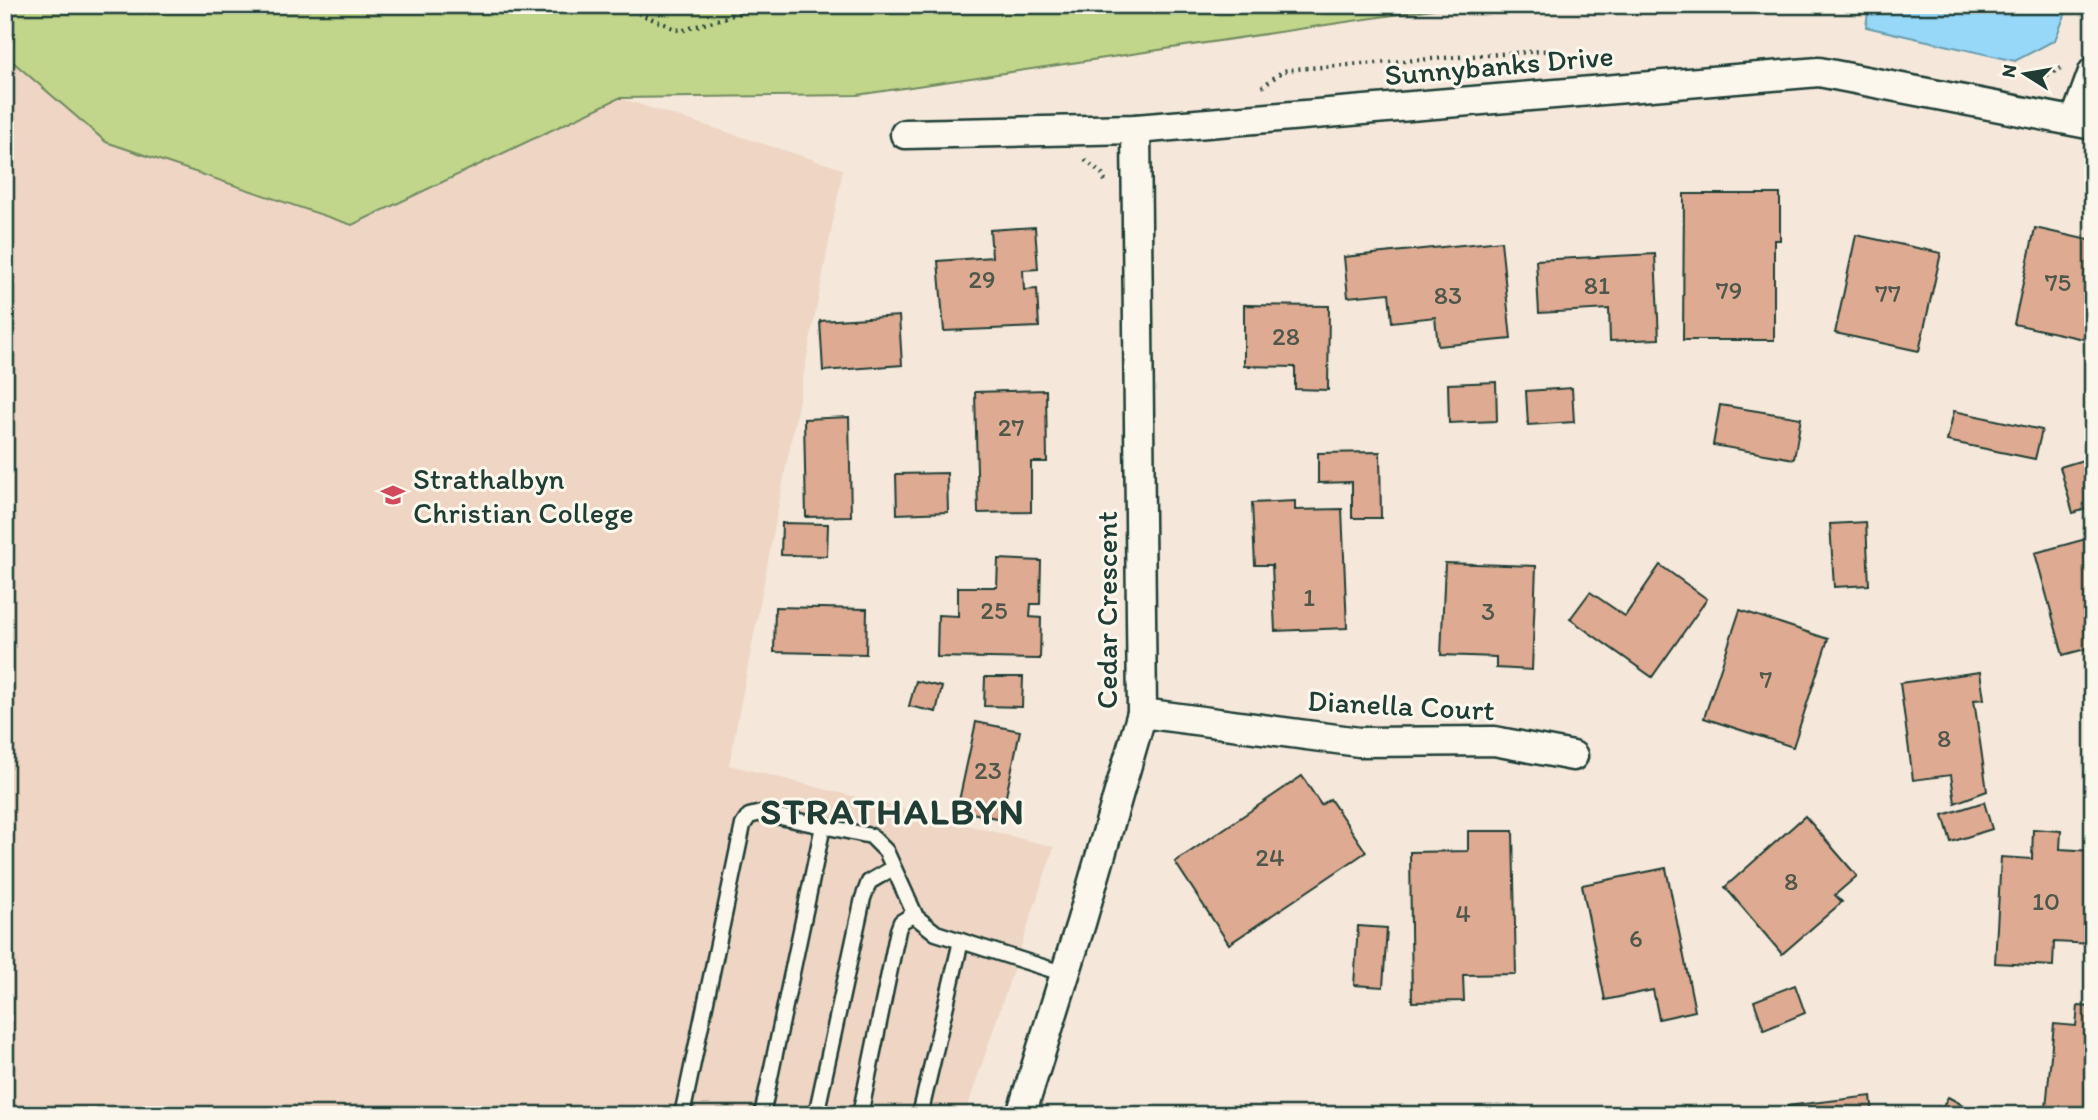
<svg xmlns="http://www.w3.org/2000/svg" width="2098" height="1120" font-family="Itim,sans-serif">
<rect width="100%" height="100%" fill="#f5e8da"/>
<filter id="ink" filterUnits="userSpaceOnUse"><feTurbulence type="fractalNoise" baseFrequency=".0143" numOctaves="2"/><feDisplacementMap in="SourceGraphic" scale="14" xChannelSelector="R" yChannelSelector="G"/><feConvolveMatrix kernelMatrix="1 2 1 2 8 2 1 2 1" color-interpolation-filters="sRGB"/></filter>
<g filter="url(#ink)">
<path fill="#eed5c4" d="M5,55l101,87 246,83 267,-127 224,71 -114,596 325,82 -89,268h-960z"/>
<path fill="#c1d68b" stroke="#708a60" stroke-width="2" d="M5,5h1455l-603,90 -238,3 -267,127 -246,-83 -101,-87z"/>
<path fill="#97d8f9" stroke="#679aaa" stroke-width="2" d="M1869,5h200l-14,35 -40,21 -149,-34z"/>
<g fill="#deaa91" stroke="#1f3d34" stroke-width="2">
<path d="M1684,194h96v46h-6v100h-91z"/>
<path d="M1035,227l3,42 -15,1 1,20 13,-1 2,38 -95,4 -6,-70 54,-4 -2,-27z"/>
<path d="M2035,228l58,13v100l-79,-17z"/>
<path d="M1856,235l85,18 -22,98 -84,-18z"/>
<path d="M1501,241l10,98 -73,7 -3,-29 -43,5 -3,-29 -41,4 -4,-40z"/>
<path d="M1655,254l4,85 -49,2 -1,-32 -70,4 -3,-53z"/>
<path d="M1244,305l85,1 -1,84 -33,-1v-22l-51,-1z"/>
<path d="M899,316l3,49 -79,6 -3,-50z"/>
<path d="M1496,382l1,39 -48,2 -1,-39z"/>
<path d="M1572,388l2,34 -46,3 -2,-34z"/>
<path d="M1046,390l1,72h-16v50l-53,1 -3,-121z"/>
<path d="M1720,405l81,13 -7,41 -81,-14z"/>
<path d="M1954,411l88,19 -7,29 -88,-18z"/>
<path d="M849,417l2,99 -45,1 -2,-98z"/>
<path d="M1380,452l1,66h-29v-36l-34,1v-30z"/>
<path d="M2093,457v50l-20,6 -13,-46z"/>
<path d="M947,473l1,39 -51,2 -1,-40z"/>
<path d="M1295,501v9l47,-1 5,119 -72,3 -3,-66h-17l-3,-62z"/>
<path d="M1866,522l3,63 -35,2 -4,-63z"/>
<path d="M782,523l46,1 -1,32 -46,-1z"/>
<path d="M2093,537v110l-30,8 -28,-102z"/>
<path d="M998,559l43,2 -1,43h-9l-1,13 11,1 -1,41 -103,-2 1,-42 20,1v-29h39z"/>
<path d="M1445,563l91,3 -4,104 -36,-2v-11l-55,-2z"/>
<path d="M1660,565l47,34 -55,78 -82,-58 20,-27 35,24z"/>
<path d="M775,607l92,2 -1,45 -92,-2z"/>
<path d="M1740,610l88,29 -35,108 -89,-29z"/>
<path d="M1980,672l4,27 -10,1 13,91 -32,12 -4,-28 -38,5 -13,-97z"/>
<path d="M985,677h38l-1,30 -38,-1z"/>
<path d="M916,681l26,6 -6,25 -27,-6z"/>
<path d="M976,722l44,9 -19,88 -44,-9z"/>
<path d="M1302,776l19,29 9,-6 36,53 -137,92 -54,-82z"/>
<path d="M1984,802l8,27 -41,13 -8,-27z"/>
<path d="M1805,816l52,60 -22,19 7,7 -60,52 -57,-67z"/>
<path d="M2033,829l28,2 -1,18 33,2v93l-39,-2 -1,24 -58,-3 6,-106 31,2z"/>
<path d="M1468,831h45l3,143 -53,1 1,26 -52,1 -2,-150 58,-1z"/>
<path d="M1666,868l29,143 -36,8 -6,-29 -48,10 -23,-115z"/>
<path d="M1358,926l29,2 -4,59 -29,-2z"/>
<path d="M1795,985l10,28 -41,17 -10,-29z"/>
<path d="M2078,1006l15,1v105l-47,-4 8,-84 22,2z"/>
<path d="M1871,1096l2,19h-85l-1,-9z"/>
<path d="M1948,1097l33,18h-43z"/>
</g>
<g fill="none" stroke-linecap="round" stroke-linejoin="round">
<g stroke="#1f3d34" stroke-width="19">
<g id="service">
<path d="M682,1115l61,-290 6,-9 12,-3 110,23 15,15 30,66 20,16 129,41"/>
<path d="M762,1115l61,-289"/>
<path d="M816,1115l47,-217 6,-16 24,-14"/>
<path d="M860,1115l38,-185 3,-8 13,-8"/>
<path d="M920,1115l41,-174"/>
</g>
</g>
<g stroke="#1f3d34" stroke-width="33">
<g id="minor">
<path d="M2075,121l18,-49"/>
<path d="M905,134l231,-5 683,-57 274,53"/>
<path d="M1142,713l217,29 135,-1 79,15"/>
<path d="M1021,1115l60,-192 61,-210 -6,-584"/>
</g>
</g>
<g stroke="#1f3d34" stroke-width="4.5" stroke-dasharray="2 5" stroke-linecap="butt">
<path d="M619,5l62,26 84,-26"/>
<path d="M2035,82l26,-14"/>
<path d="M1262,87l21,-16 11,-2 261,-19 25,11"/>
<path d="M1085,160l17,14 3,7"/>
</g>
<use href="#service" stroke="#fbf7ec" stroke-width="14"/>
<use href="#minor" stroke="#fbf7ec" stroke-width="28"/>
</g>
</g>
<defs>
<g id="school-bare" transform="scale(1.89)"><path d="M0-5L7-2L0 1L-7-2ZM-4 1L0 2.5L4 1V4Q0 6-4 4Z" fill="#d1495b" stroke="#fbf7ec" stroke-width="2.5" paint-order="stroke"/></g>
</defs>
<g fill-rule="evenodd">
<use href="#school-bare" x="393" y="495"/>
</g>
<g text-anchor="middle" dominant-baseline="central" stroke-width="6" stroke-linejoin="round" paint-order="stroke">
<g font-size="26" fill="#4f584b">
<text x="982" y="279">29</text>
<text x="2058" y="282">75</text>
<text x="1597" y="285">81</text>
<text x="1729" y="290">79</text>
<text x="1888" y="293">77</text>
<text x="1448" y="295">83</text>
<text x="1286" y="336">28</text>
<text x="1011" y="427">27</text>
<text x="1309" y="597">1</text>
<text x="994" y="610">25</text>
<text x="1488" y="611">3</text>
<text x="1766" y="679">7</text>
<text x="1944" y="738">8</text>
<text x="988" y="770">23</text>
<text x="1270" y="857">24</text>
<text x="1791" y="881">8</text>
<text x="2046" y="901">10</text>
<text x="1463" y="913">4</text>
<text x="1636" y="938">6</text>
</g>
<g font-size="30" fill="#1f3d34" stroke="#fbf7ec">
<text transform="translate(1499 65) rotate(-5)">Sunnybanks Drive</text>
<text transform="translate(1106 610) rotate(-90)">Cedar Crescent</text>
<text transform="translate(1401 705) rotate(3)">Dianella Court</text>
</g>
<g font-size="30" fill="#1f3d34" stroke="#fbf7ec" text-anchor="start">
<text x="413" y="478">Strathalbyn<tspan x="413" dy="34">Christian College</tspan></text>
</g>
<g font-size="37" font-weight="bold" letter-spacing="2" fill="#1f3d34" stroke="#fbf7ec">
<text x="893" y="811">STRATHALBYN</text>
</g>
</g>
<rect width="2098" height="1120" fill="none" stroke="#fbf7ec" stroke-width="28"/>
<rect x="14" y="14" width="2070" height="1092" fill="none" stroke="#1f3d34" stroke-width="2.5" filter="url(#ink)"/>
<g transform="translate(2025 74) rotate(281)" stroke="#fbf7ec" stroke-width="5" paint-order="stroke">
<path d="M0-5L12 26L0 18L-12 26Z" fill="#1f3d34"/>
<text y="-10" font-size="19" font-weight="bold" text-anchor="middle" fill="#1f3d34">N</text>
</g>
</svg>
